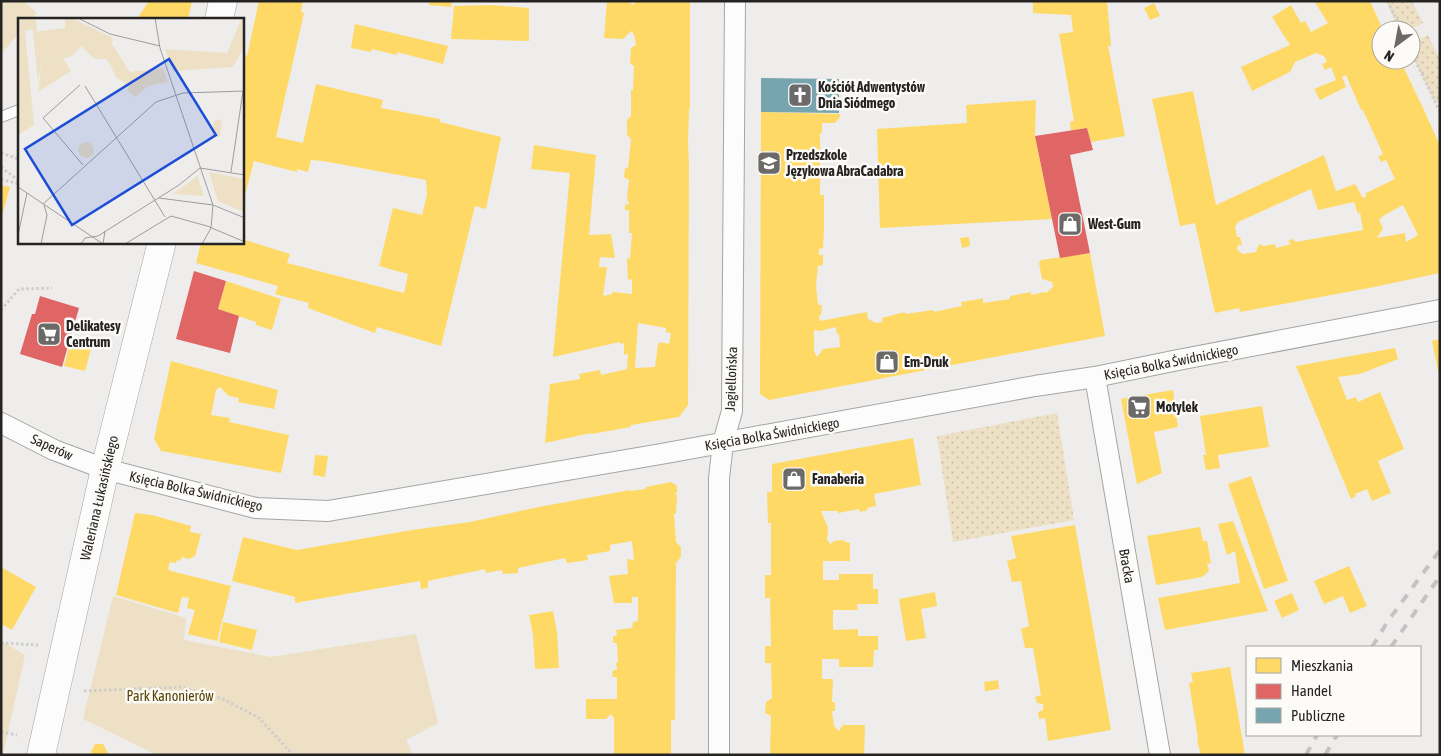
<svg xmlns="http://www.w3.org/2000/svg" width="1441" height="756" font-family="'Asap Condensed',sans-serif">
<defs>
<pattern id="grass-dots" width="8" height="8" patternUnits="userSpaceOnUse" patternTransform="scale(1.25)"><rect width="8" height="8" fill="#ede0c4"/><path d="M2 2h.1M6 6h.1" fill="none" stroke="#cbc0a8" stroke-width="1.8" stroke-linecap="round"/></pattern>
</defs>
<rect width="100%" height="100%" fill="#eeedeb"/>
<g fill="url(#grass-dots)">
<path d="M1386,1h26l11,22 -14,7h-10z"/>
<path d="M1428,35l12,25 -1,43 -5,-2 -23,-48v-11z"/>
<path d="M1057,413l17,107 -121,22 -16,-106z"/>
</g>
<g fill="#ede0c4">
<path d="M1,1h23l13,12 -6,6h-12v14l-18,21z"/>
<path d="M113,596l73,22 -2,22 87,17 145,-23 22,89 -32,17 7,15h-256l-74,-36z"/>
<path d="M1,641l24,14 -22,100h-2z"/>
</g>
<g fill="#ffd966" fill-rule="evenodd">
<path d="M149,1h43l-4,18h-51z"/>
<path d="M259,1h44l-2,11 3,1 -28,124 27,6 13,-59 67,16 -2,8 59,11v3l61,15 -15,72 -11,-3 -34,140 -64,-19 -2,6 -67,-25 1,-5 -34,-9 3,-8 -82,-23 5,-21h41v-3l48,15 -3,9 117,30 4,-19 -29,-8 14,-58 29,7 5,-20 -1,-15 -103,-19 -12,-1 -3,12 -11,-3v3l-43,-11 -12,45v-137l4,-14 1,1z"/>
<path d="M430,1h22l-1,6 -22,-2z"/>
<path d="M607,1h21l5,4 4,-4h53v108h-1l-1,35 1,18 -1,243 -9,12 -48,8v2l-40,7v-1l-46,10 5,-59 30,-5 -1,-5 21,-4 1,5 26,-6 1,-15 -4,1v-12l-4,1v-2l-67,15 17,-184 -39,-4 3,-24 62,10 -7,80 22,-1 4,24 -15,-1 -1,10h8l-4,29 9,-2v-2l20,2v-15l-4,1 -1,-21 3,-1 2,-25h-3v-23h-4v-5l4,-1 -2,-6 2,-18 -5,-3 1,-9h3l3,-29 -4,-4v-15l4,-4v-26h2l1,-24 -4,-3 1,-15 5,-3 -2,-11 -3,-3 -8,8 -19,-1zM638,323l28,5v4l5,1 -2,11 -9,-2 -2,2 -3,23 -20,1z"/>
<path d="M1033,1h74l4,45h-3l17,90 -34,6 -4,-14 -16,3 -1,-9 4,-1 -15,-87 14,-2 -2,-17 -38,-2z"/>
<path d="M1314,1h56l13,29h-2v30h19l23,48 17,38v127l-66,14 -134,25 -1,-4 -24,5 -20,-90 -15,3 -28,-127 41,-8 23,114 108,-50 12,36 19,-7 8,14 3,-1v-4l29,-14 -9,-19 -5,2 -3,-5 5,-3 -20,-44h-2l-15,-35 -4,2 4,10 -26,13 -6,-11 22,-9 -5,-13 -6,3 -3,-6 5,-2 -3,-6 -8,-3 -21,9 -5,10 -38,19 -11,-24 49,-22 -18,-28 19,-12 10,18 4,-2 6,11 17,-9zM1311,189l7,21 36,-8 4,12 2,-2 3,18 -67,12 -3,-3 -5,2 3,3 -15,4 -1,-4 -11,2 -5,-2 -3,8 -13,2 -6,-4 1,-5h4l-2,-8h-3l-2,-10 3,-5zM1403,205l15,30 -12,7 -1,-9 -28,5 6,-10 -4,-8 4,-4z"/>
<path d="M1154,3l6,13 -10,4 -6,-12z"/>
<path d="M491,5l38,3v33l-78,-2 3,-33z"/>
<path d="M355,24l93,22 -5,18 -46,-12v3l-25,-6 -1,3 -20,-4z"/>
<path d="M1036,100l-1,36 17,83 -172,9 -3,-99 90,-6 -1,-18z"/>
<path d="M761,112l79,2v3l-5,6h-13v10h-2v62h4v34l-1,19 -4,1v6h4v10l-5,1 -2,19 2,20h4l-1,10h-2l1,6 47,-9 1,7 8,4 6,-1v-4l23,-6v2l29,-4v2l28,-6 -1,-4 19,-3 3,-1v5l27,-4v-3l21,-4v3l13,-3 2,1 7,-6 -1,-5 -10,-3 -3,-16 2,-3 49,-7 15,83 -336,64 -9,-6zM836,327l1,7h2l1,13 -17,2 -6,8 -3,-6v-21l6,1z"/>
<path d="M1,185l9,2 -8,29h-1z"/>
<path d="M969,237l1,9 -8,2 -2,-10z"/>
<path d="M226,281l55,18 -9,31 -16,-5v-3l-38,-13z"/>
<path d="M72,337l21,5 -8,29 -21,-5z"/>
<path d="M1440,339v36h-1l-7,-34z"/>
<path d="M1395,348l3,11 -38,15 -22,3 9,23 9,-3 2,5 22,-10 24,57 -26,12 13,32 -19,8 -5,-12 -12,5 1,2 -5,3 -55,-133z"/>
<path d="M171,361l107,29 -4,19 -36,-7 1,-4 -10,-2 -9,-9 -4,3 -5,25 19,3 -1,4 60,13 -8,38 -120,-22 -7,-12z"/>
<path d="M1173,390l5,37 -24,5 8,41 -25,11 -16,-85z"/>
<path d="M1262,406l7,41 -51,8 2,13 -14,2 -3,-15h3l-6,-39z"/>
<path d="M913,438l8,47 -47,9 2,12 -9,2 1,2 -8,2 -1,-3 -21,4v-2h-17l7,17 -1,12 4,4 3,-3 10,-1 1,2 5,1v18h-27v19h16v-6h34v15h5v15h-21l1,6h-25v20l25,-1v7h20v14h-4l-1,17h-34v-8h-17v20h11l-1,23h3v9h-3l2,15 5,5 4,-6h22l-1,30h-94l1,-39 -6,-3 1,-11 6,-4 -1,-35h-6v-17h6l-1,-48h-5v-23h6v-52h-3l-1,-31h5v-28z"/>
<path d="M315,455l13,1 -3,21 -12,-2z"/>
<path d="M1251,476l37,105 -24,8 -36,-105z"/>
<path d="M671,482l6,4v6l-2,2 2,1 -1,18 -2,1 2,28 5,5v10l-5,6 -1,157h-4v35h-57v-37l-3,-4 -5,5h-20v-20h31v-22h-5l1,-7h4l-1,-7 2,-1 -1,-19h-4v-7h4l-1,-6 16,-2 1,-6 5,-1v-24h-6v6h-18l-5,-27 19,-2 -1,-15 7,1 -2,-19 -22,4v6l-23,4 1,5 -21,3 -2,-5 -47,10v5l-15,1 -1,-4 -16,3 -1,-4 -57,12v7l-7,1 -1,-8 -125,22v-6l-63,-16 11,-44 54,13 115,-20 58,-8 64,-14 96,-18 1,1 14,-2 1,-2z"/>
<path d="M135,513l17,2 39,11 -1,6 11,2 -6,22 -6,3 -7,-2 -2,4 -3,-1 -1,3 -6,-1 -2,7 3,2 60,15 -14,55 -29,-7 7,-24 -8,-2 2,-10 -7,-1 -4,16 -62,-18z"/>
<path d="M1233,521l35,90 -103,19 -7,-32 82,-15 -5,-32 -8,4 -9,-31z"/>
<path d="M1075,525l36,205 -63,11 -3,-23 -6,1 -1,-7 5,-2v-6l-6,-1 -2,-6 6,-2 -8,-47h-8l-4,-19 8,-3 -8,-45 -9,1 -5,-21 9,-3 -5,-22z"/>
<path d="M1200,527l3,14h4l4,22 -4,1 2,7 -7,6 -46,8 -9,-49z"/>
<path d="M1349,566l18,40 -17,7 -7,-17 -19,8 -10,-23z"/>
<path d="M1,567l35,20 -24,43 -11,-6z"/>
<path d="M935,592l2,14 -16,3 5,29 -20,3 -7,-42z"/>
<path d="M1292,593l7,17 -17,8 -8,-17z"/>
<path d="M553,611l4,21 2,36 -24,1 -2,-34 -4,-20z"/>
<path d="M223,622l34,8 -5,20 -33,-8z"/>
<path d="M1230,667l15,88h-44l-4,-14 1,-3 -3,-18 -6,-37 4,-1 -2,-9z"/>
<path d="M998,680l1,9 -14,2 -1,-9z"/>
<path d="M95,744h8l6,11h-17l-1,-3z"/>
</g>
<g fill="#e06666">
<path d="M1087,128l6,22 -23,5 20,98 -30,5 -25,-122z"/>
<path d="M194,271l32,10 -8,28 21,7 -9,37 -54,-14z"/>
<path d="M40,296l39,12 -17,59 -42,-13 12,-40h3z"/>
</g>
<path fill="#76a5af" d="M761,78l78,1v34l-78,-1z"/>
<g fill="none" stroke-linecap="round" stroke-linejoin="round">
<g stroke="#a5a5a4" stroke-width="12">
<path id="lane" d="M1,117l18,-7"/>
</g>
<g stroke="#a5a5a4" stroke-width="22">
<g id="street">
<path d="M1095,377l65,378"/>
<path d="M1,423l53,27 51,19 151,39 72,3 333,-57 374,-68 60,-9 83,-17 262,-50"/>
<path d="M719,755v-277l4,-35 9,-32 3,-410"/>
</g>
</g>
<g stroke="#a5a5a4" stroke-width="29">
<g id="secondary">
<path d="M219,19l4,-18"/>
<path d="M41,755l64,-286 57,-227"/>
</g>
</g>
<g stroke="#cececd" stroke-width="3" stroke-dasharray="2.5 2.5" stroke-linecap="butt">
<path d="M1388,1l13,29"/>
<path d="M1411,51l29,61"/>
<path d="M1,153l18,6"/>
<path d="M1,167l18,14"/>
<path d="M1,179l18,5"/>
<path d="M1,310l18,-21 33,-1"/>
<path d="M1,643l37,2"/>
<path d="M84,691l96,-4 43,12 36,19 34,37"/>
<path d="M1,732l16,3"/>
</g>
<use href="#lane" stroke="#fcfcfc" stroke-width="10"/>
<use href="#street" stroke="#fcfcfc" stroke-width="20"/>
<use href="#secondary" stroke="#fcfcfc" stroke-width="28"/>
<g stroke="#c4c2c2" stroke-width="4" stroke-dasharray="9 9" stroke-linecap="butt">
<path d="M1372,647l16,-26 52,-71"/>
<path d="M1391,647l49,-71"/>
<path d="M1306,755l11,-20"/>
<path d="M1325,755l12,-20"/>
</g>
</g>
<defs>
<g id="church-square" transform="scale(1.25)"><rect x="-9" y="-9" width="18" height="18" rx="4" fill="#6b6a69" stroke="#fdfbf7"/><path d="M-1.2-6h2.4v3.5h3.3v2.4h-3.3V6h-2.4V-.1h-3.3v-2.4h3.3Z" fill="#fff"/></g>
<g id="school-square" transform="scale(1.25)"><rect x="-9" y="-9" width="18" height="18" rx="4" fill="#6b6a69" stroke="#fdfbf7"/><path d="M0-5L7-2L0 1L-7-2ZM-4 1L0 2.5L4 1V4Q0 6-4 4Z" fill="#fff"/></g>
<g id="shop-square" transform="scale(1.25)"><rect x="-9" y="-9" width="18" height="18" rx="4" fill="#6b6a69" stroke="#fdfbf7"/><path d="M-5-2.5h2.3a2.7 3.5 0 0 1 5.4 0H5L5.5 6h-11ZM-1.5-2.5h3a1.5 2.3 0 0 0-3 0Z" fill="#fff"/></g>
<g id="supermarket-square" transform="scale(1.25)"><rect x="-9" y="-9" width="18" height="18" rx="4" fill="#6b6a69" stroke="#fdfbf7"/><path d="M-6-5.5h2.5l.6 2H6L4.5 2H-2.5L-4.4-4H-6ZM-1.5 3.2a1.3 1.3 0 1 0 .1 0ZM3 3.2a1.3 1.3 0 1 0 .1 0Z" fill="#fff"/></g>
</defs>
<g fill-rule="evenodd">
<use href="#church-square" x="800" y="95"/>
<use href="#school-square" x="769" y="163"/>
<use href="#shop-square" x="1070" y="224"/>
<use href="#supermarket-square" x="49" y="334"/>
<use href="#shop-square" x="887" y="362"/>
<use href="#supermarket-square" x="1139" y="407"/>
<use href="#shop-square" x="794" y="479"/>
</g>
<g text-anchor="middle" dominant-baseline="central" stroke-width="5" stroke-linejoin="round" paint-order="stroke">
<g font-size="14" font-weight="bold" fill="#252423" stroke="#fdfbf7" text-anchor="start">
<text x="818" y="87">Kościół Adwentystów<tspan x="818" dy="16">Dnia Siódmego</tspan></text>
<text x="786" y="155">Przedszkole<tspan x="786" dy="16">Językowa AbraCadabra</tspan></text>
<text x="1088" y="224">West-Gum</text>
<text x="66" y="326">Delikatesy<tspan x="66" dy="16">Centrum</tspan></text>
<text x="904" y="362">Em-Druk</text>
<text x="1156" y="407">Motylek</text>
<text x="812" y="479">Fanaberia</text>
</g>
<g font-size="14" fill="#252423" stroke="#fdfbf7">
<text transform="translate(1171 362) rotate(-11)">Księcia Bolka Świdnickiego</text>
<text transform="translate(731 379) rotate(-88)">Jagiellońska</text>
<text transform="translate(772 434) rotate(-10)">Księcia Bolka Świdnickiego</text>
<text transform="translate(52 447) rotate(24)">Saperów</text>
<text transform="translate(196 491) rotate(13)">Księcia Bolka Świdnickiego</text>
<text transform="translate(99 498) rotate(-77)">Waleriana Łukasińskiego</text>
<text transform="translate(1127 566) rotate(80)">Bracka</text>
</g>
<g font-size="14" fill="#564004" stroke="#fdfbf7">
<text x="170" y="696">Park Kanonierów</text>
</g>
</g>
<g transform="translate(18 18)">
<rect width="226" height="226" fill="#eeedeb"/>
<path d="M0,0h18l1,14h-4l-1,-3 -14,4zM25,35l20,5 8,13 -33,21zM60 132a8 8 0 1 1 16 0a8 8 0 1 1-16 0ZM191,154l35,7v33l-26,-11zM179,157l7,21 -31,-2 22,-16z" fill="#ede0c4"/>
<path d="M47,0h7l41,20 -1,6 18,28 33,-4 5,14 -20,4 -13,11 -8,-7 2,-4 -13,-9 -9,-18h-12l-14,-13 -9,10 -9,2 -20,-4 -5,27 -5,-49 32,-4zM224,0h2v29l-11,20 -60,4 -8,-22 62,4zM7,13l9,94 -16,10v-102zM204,101l-2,18 -8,-1 2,-15z" fill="#ede0c4"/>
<path fill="none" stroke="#9e9d9b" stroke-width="1" d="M60,0l32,16 50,12M137,0l5,30 53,157 -2,23 -9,16M62,67l-37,33 40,47M67,68l80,131M213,154l12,-81M0,169l85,57 2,-13M141,180l54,7 32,13M25,186l113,-102 27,-9 62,-2M0,217l9,-42M23,226l6,-29 -3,-10M63,226l4,-6 13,-2 81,-51 21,-17 45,7M107,226l46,-28 36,10 38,16"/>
<path fill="#1d4ed8" fill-opacity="0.15" stroke="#1d4ed8" stroke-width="2.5" d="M151,41l47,76 -144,90 -47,-76z"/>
<rect width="226" height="226" fill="none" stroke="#252423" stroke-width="2.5"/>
</g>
<rect width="1441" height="756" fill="none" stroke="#252423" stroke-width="5"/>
<rect x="1246" y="646" width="175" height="90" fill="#fdfbf7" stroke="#a7a5a2"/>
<rect x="1256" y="658" width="25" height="15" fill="#ffd966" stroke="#a7a5a2"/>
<text x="1291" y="671" font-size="15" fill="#252423">Mieszkania</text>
<rect x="1256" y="684" width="25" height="15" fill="#e06666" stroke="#a7a5a2"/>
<text x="1291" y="696" font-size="15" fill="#252423">Handel</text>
<rect x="1256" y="708" width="25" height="15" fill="#76a5af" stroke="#a7a5a2"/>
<text x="1291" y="721" font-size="15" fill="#252423">Publiczne</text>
<g transform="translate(1396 45) rotate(212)"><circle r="24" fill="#fdfbf7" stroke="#a7a5a2"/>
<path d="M0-4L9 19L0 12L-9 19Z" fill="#6b6a69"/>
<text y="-8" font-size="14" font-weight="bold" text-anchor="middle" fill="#252423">N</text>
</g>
</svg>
